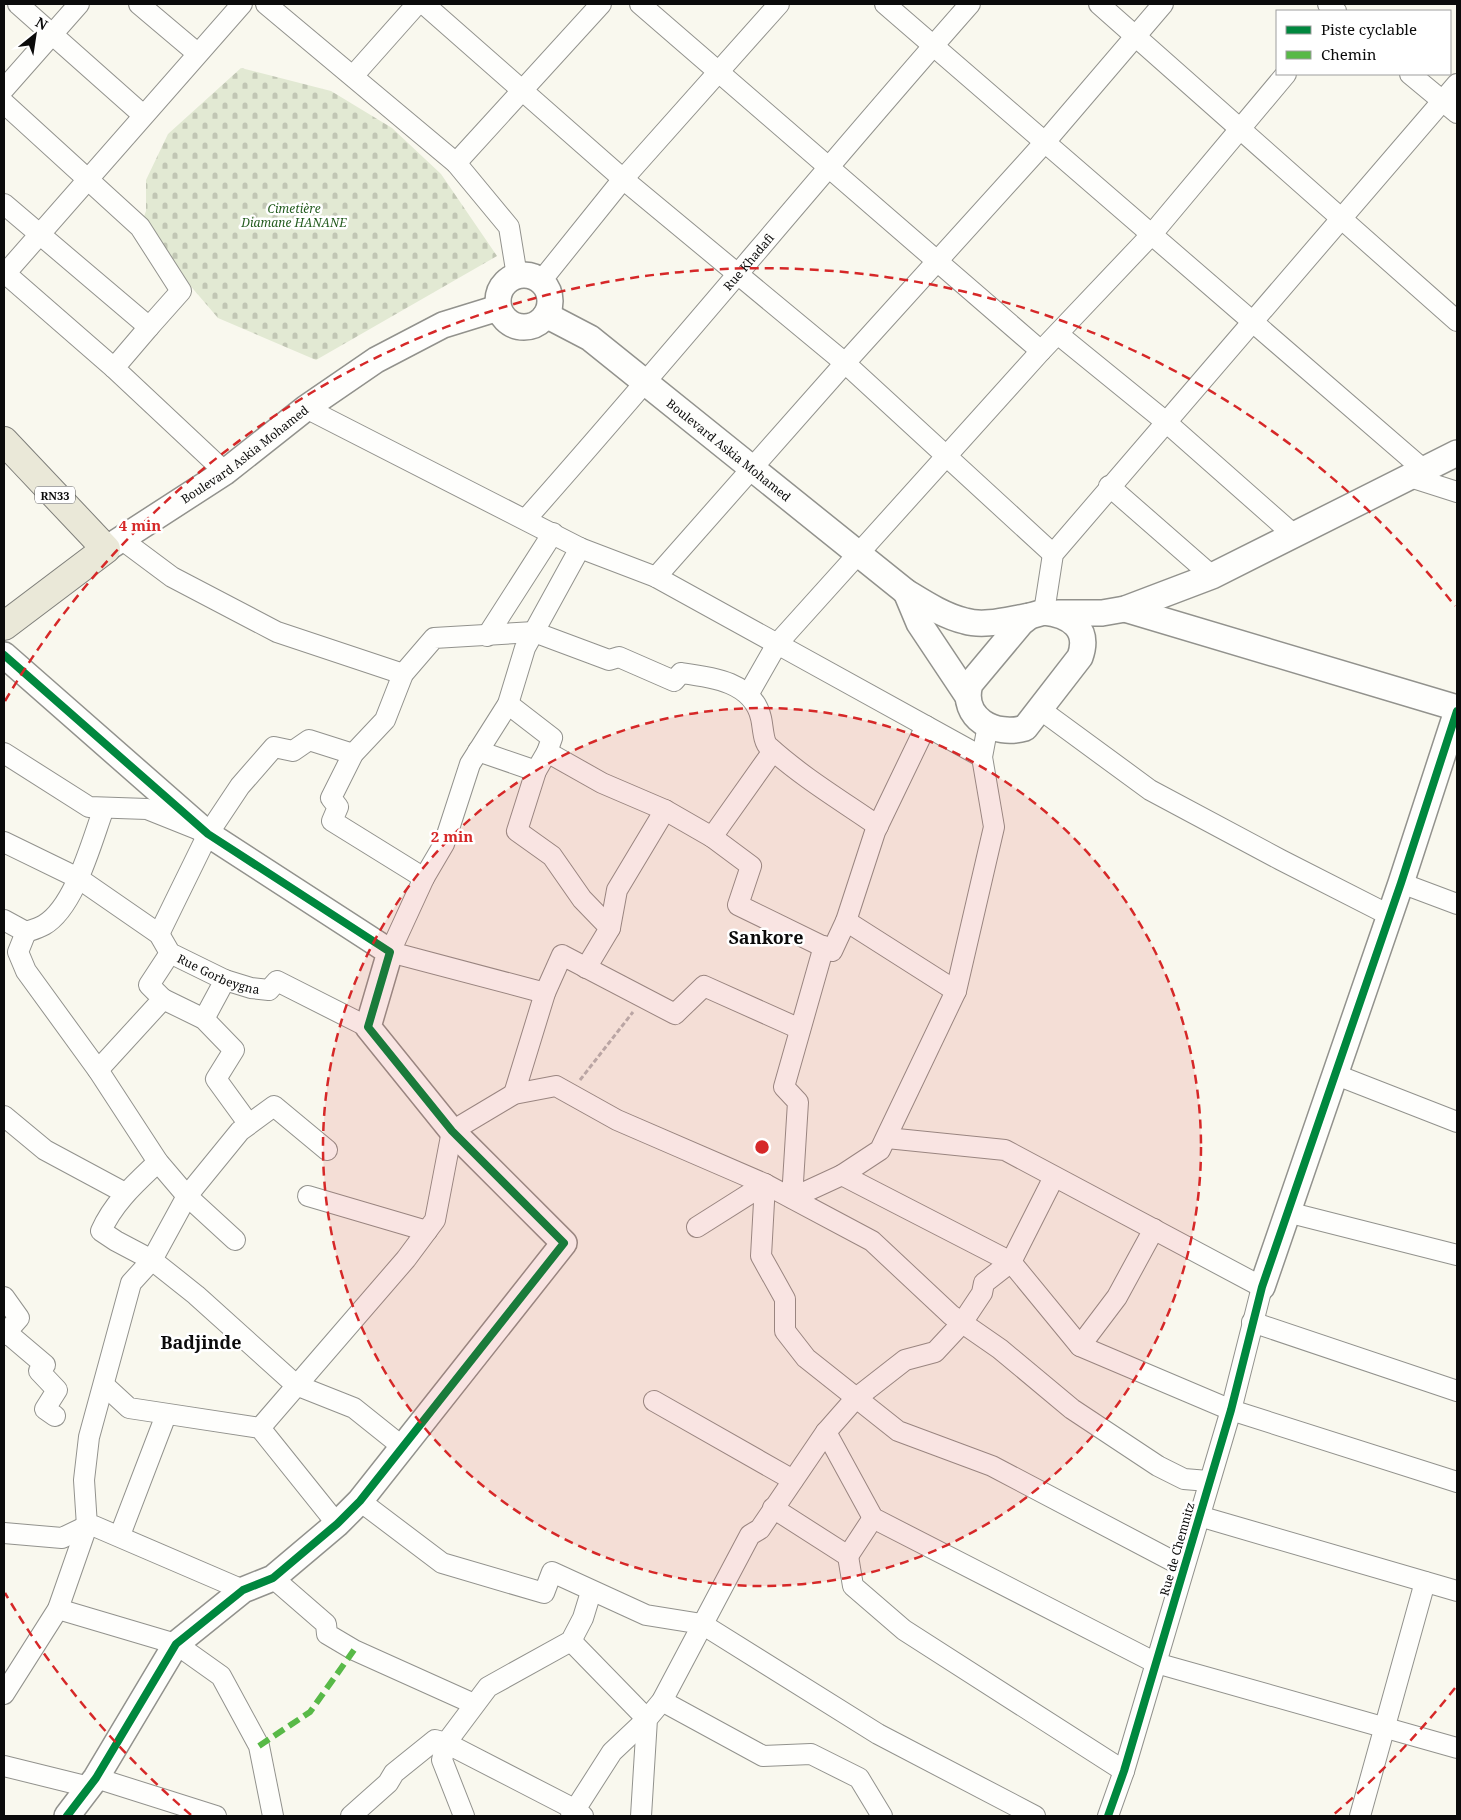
<svg xmlns="http://www.w3.org/2000/svg" width="1461" height="1820" font-family="'Noto Serif',serif">
<defs>
<pattern id="cemetery-stones" width="16" height="16" patternUnits="userSpaceOnUse" patternTransform="scale(1.25)"><rect width="16" height="16" fill="#e2e9d3"/><path d="M2 7V4a2 2 0 0 1 4 0v3zM10 15v-3a2 2 0 0 1 4 0v3z" fill="#c1c6b4"/></pattern>
</defs>
<rect width="100%" height="100%" fill="#f9f8ee"/>
<path fill="url(#cemetery-stones)" d="M241,68l90,23 61,37 49,46 56,82 -181,104 -98,-42 -78,-91 6,-16v-31l22,-46z"/>
<g fill="none" stroke-linecap="round" stroke-linejoin="round">
<g stroke="#92928d" stroke-width="22">
<g id="minor">
<path d="M18,4l125,111"/>
<path d="M139,4l58,49"/>
<path d="M266,4l190,159 53,64 8,49"/>
<path d="M424,4l199,175 222,184 208,191"/>
<path d="M640,4l401,347"/>
<path d="M885,4l539,466"/>
<path d="M1099,4l358,317"/>
<path d="M1328,4l8,7"/>
<path d="M1410,74l47,39"/>
<path d="M353,76l64,-72"/>
<path d="M4,89l75,-85"/>
<path d="M4,103l136,124 41,64 -32,36 -145,-123"/>
<path d="M456,163l145,-159"/>
<path d="M5,273l109,95"/>
<path d="M4,275l238,-271"/>
<path d="M541,281l82,-102 156,-175"/>
<path d="M149,327l-35,41 111,104"/>
<path d="M1059,335l107,87 128,113"/>
<path d="M306,408l274,140 76,29 326,180"/>
<path d="M1410,477l47,15"/>
<path d="M1109,486l103,90"/>
<path id="s1" d="M526,519c151,-170 294,-345 444,-515"/>
<path d="M121,539l51,38 105,55 126,42"/>
<path d="M656,577l189,-214 200,-221 118,-138"/>
<path d="M1044,612l9,-58 404,-470"/>
<path d="M487,636l66,-103"/>
<path d="M749,693l28,-49 264,-293 111,-117 134,-160"/>
<path d="M508,704l44,34 -5,14"/>
<path d="M1041,710l109,80 131,70 108,55"/>
<path d="M926,726l-51,106 -29,89 110,70"/>
<path d="M478,751l58,20"/>
<path d="M4,753l85,54 58,2 50,20"/>
<path d="M712,837l61,-86"/>
<path id="s2" d="M4,842l74,36 81,56 11,19 55,27 26,8 18,2 8,-9 91,46"/>
<path d="M424,878l-92,-57 6,-14 -7,-9 22,-44 32,-34 18,-46 31,-36 100,-6 75,28 10,-3 55,24 7,-8c31,4 72,9 80,45 2,8 2,24 8,29 33,30 73,54 109,79"/>
<path d="M1401,883l56,21"/>
<path d="M4,920l22,12c6,-2 13,-4 18,-7 31,-18 48,-85 60,-117"/>
<path d="M610,928l7,-38 48,-80"/>
<path d="M26,932l-8,20 8,19 72,99 60,92 29,34 48,44"/>
<path d="M159,934l49,-100 32,-48 34,-39 19,4 16,-11 44,14"/>
<path d="M824,946l-40,141 14,15 -6,96 50,-23 38,-25 76,-159 38,-164 -12,-70 6,-32"/>
<path d="M586,968l24,-40 -28,-29 -30,-43 -35,-25 19,-60 11,-19 55,31 63,27 47,27 39,29 -13,39 94,46 14,-30"/>
<path d="M545,993l-155,-41 34,-74 20,-34 26,-80 38,-60 17,-56 55,-100"/>
<path d="M163,999l41,20 30,31 -18,29 32,44"/>
<path d="M204,1019l21,-39"/>
<path d="M98,1070l65,-71 -14,-14 21,-32"/>
<path d="M1334,1074l123,48"/>
<path d="M514,1094l31,-101 17,-38 113,59 29,-28 96,43"/>
<path d="M4,1116l41,34 80,43"/>
<path d="M887,1138l118,12 257,137 -31,123 -107,361 -16,45"/>
<path d="M158,1162c-22,21 -44,40 -57,69l15,10 36,19 44,35 100,90 58,23 50,40"/>
<path d="M842,1175l169,87 69,84 151,64 226,72"/>
<path d="M765,1184l-4,72 24,43v32l21,27 92,73 94,35 192,101"/>
<path d="M308,1196l119,35"/>
<path d="M1287,1212l170,43"/>
<path d="M697,1227l68,-43"/>
<path d="M4,1297l15,21 -15,17"/>
<path d="M1252,1322l205,69"/>
<path d="M6,1332l39,33 -6,6 18,19 -12,19 10,7"/>
<path d="M1080,1346l37,-49 37,-68"/>
<path d="M104,1385l25,23 131,20 77,96"/>
<path d="M654,1401l139,79"/>
<path d="M260,1428l146,-169 29,-39 17,-89 62,-37 42,-8 61,34 148,64 107,57 79,74 49,34 72,60 86,57 26,13 24,2"/>
<path d="M826,1432l47,86 283,145 301,85"/>
<path d="M360,1501l82,62 102,30 8,-21 94,43 56,9 176,110 157,82"/>
<path d="M773,1508l75,48 5,30 51,44 220,141"/>
<path d="M1199,1516l258,75"/>
<path d="M4,1533l58,5 25,-12h7l149,64"/>
<path d="M120,1535l46,-120"/>
<path d="M848,1556l25,-38"/>
<path d="M273,1578l53,46 1,10 27,16 120,54"/>
<path d="M58,1609l118,35 45,32 38,70 14,70"/>
<path d="M4,1694l54,-85 29,-83 -3,-46 5,-43 42,-154 21,-23 35,-64 53,-65 34,-25 53,44"/>
<path d="M662,1701l101,55 48,-2 48,24 23,38"/>
<path d="M4,1766l85,21"/>
<path d="M96,1778l120,38"/>
<path d="M351,1816l37,-33 6,-10 41,-33 11,3 130,67 7,6"/>
<path d="M464,1816l-22,-56 4,-17 42,-56 83,-46 12,-23 8,-26"/>
<path d="M571,1816l41,-64 35,-33 -76,-78"/>
<path d="M641,1816l6,-97 15,-18 88,-166 10,-6 66,-97 29,-33 50,-39 30,-8 27,-29 20,-30 2,-10 27,-21 43,-85"/>
<path d="M1360,1816l65,-234"/>
</g>
</g>
<g stroke="#92928d" stroke-width="28">
<g id="tertiary">
<circle cx="524" cy="301" r="26"/>
<path id="s3" d="M546,315l44,23 316,254c18,11 38,24 59,29 20,6 45,-2 65,-5"/>
<path id="s4" d="M106,549l119,-77 81,-64 70,-48 67,-35 55,-17"/>
<path d="M906,592l13,31 48,72"/>
<path d="M1125,609l332,99"/>
<path d="M1044,612c27,3 46,17 36,45l-55,71c-30,9 -65,-10 -55,-44l51,-61 9,-7z"/>
<path d="M1058,613h44l23,-4 87,-33 245,-123"/>
<path d="M4,655l204,179 182,118 -22,75 84,104 112,112 -204,258 -23,23 -64,54 -30,12 -67,54 -80,134 -29,38"/>
<path d="M1262,1287l139,-404 56,-172"/>
</g>
</g>
<g stroke="#7f7f7a" stroke-width="30">
<path id="primary" d="M4,441l102,108 -102,77"/>
</g>
<path stroke="#b7b7b5" stroke-width="3" stroke-dasharray="5 2.5" stroke-linecap="butt" d="M580,1080l53,-68"/>
<use href="#minor" stroke="#fefefc" stroke-width="20"/>
<use href="#tertiary" stroke="#fefefc" stroke-width="25"/>
<use href="#primary" stroke="#eae8d8" stroke-width="28"/>
<path stroke="#58b947" stroke-width="6" stroke-dasharray="12 6" stroke-linecap="butt" d="M259,1746l51,-34 44,-62"/>
<g stroke="#fff" stroke-width="11">
<g id="cycleway">
<path d="M4,655l204,179 182,118 -22,75 84,104 112,112 -204,258 -23,23 -64,54 -30,12 -67,54 -80,134 -29,38"/>
<path d="M1108,1816l16,-45 107,-361 31,-123 139,-404 56,-172"/>
</g>
</g>
<use href="#cycleway" stroke="#00873e" stroke-width="8"/>
</g>
<circle cx="762" cy="1147" r="439" fill="#d62828" fill-opacity=".12"/>
<g fill="none" stroke="#d62828" stroke-width="2.5" stroke-dasharray="9 6">
<circle cx="762" cy="1147" r="439"/>
<path d="M1455 1688A879 879 0 0 1 1333 1815M191 1815A879 879 0 0 1 5 1593M5 701A879 879 0 0 1 1455 606"/>
</g>
<g text-anchor="middle" dominant-baseline="central" stroke-width="5" stroke-linejoin="round" paint-order="stroke">
<rect fill="#fff" stroke="#545454" stroke-width="1" x="35" y="486.5" width="40" height="17" rx="4"/>
<g font-size="11" font-weight="bold" fill="#0b0b0b">
<text x="55" y="495">RN33</text>
</g>
<g font-size="12" font-style="italic" fill="#255d20" stroke="#fff">
<text x="294" y="208">Cimetière<tspan x="294" dy="14">Diamane HANANE</tspan></text>
</g>
<g font-size="12" fill="#0b0b0b" stroke="#fff">
<text stroke="none"><textPath href="#s1" startOffset="340">Rue Khadafi</textPath></text>
<text stroke="none"><textPath href="#s3" startOffset="228">Boulevard Askia Mohamed</textPath></text>
<text stroke="none"><textPath href="#s4" startOffset="168">Boulevard Askia Mohamed</textPath></text>
<text stroke="none"><textPath href="#s2" startOffset="256">Rue Gorbeygna</textPath></text>
<text transform="translate(1177 1549) rotate(-74)">Rue de Chemnitz</text>
</g>
<g font-size="18" font-weight="bold" fill="#0b0b0b" stroke="#fff">
<text x="766" y="937">Sankore</text>
<text x="201" y="1342">Badjinde</text>
</g>
</g>
<circle cx="762" cy="1147" r="8" fill="#d62828" stroke="#fff" stroke-width="2.5"/>
<g font-size="15" text-anchor="middle" font-weight="bold" fill="#d62828" stroke="#fff" stroke-width="5" stroke-linejoin="round" paint-order="stroke">
<text x="140" y="531">4 min</text>
<text x="452" y="842">2 min</text>
</g>
<rect width="1461" height="1820" fill="none" stroke="#0b0b0b" stroke-width="10"/>
<rect x="1276" y="10" width="175" height="65" fill="#ffffff" stroke="#9d9d9d"/>
<rect x="1286" y="26" width="25" height="8" fill="#00873e" stroke="#9d9d9d"/>
<text x="1321" y="35" font-size="15" fill="#0b0b0b">Piste cyclable</text>
<rect x="1286" y="51" width="25" height="8" fill="#58b947" stroke="#9d9d9d"/>
<text x="1321" y="60" font-size="15" fill="#0b0b0b">Chemin</text>
<g transform="translate(35 35) rotate(30)" stroke="#ffffff" stroke-width="4" paint-order="stroke">
<path d="M0-4L9 19L0 12L-9 19Z" fill="#0b0b0b"/>
<text y="-8" font-size="14" font-weight="bold" text-anchor="middle" fill="#0b0b0b">N</text>
</g>
</svg>
